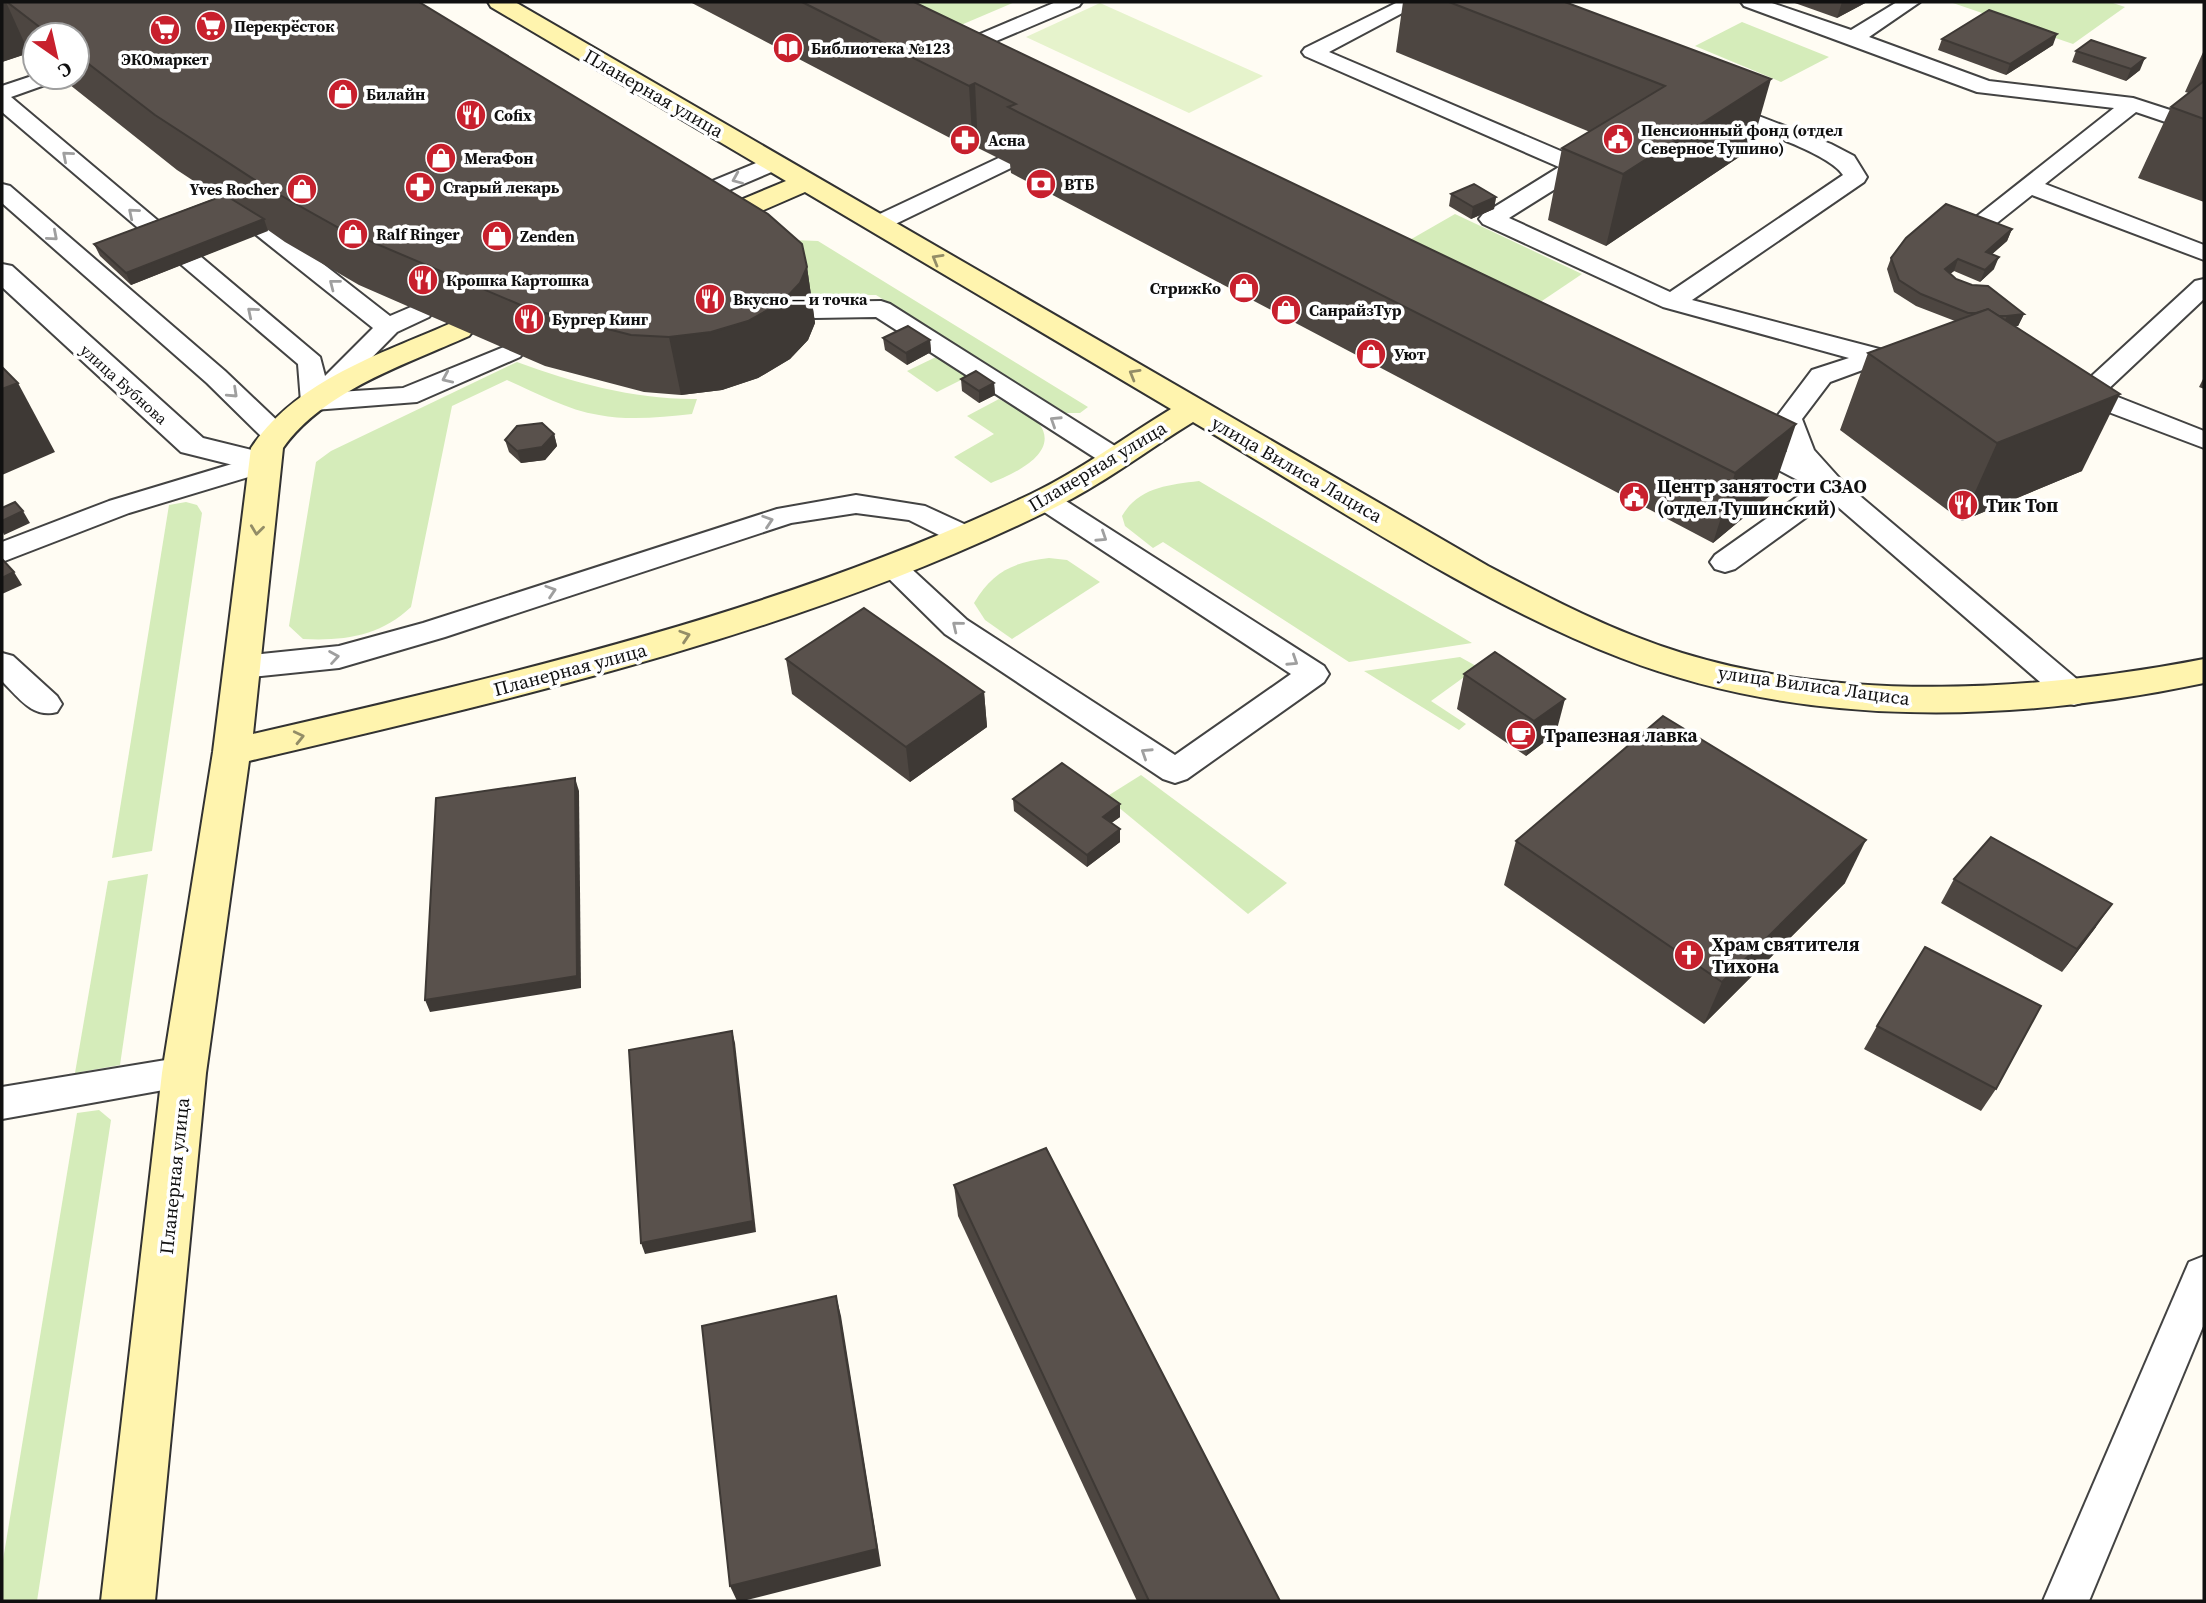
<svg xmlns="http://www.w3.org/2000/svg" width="2206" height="1603" font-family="'Source Serif 4',serif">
<rect width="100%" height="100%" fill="#fffcf3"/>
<g fill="#d5ecba">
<path d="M911,2h104l-54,23z"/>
<path d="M1950,2h160l15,5 -52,37z"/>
<path d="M1742,22l87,35 -48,25 -86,-36z"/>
<path d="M1455,214l127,60 -52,35 -129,-64z"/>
<path d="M793,240l25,1 270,166 -8,6h-14l-190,-118h-69z"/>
<path d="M936,357l31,20 -30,15 -30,-21z"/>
<path d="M517,362c57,21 120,38 180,37l-5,15c-30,3 -62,7 -93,1 -32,-5 -62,-22 -92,-35l-55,26 -41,201c-31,29 -66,34 -108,32l-14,-13 27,-164 15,-11z"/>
<path d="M999,399c11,6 30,14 39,23 25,31 -27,53 -47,61l-37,-26 40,-23 -27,-18z"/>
<path d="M1199,481l273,162 -123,19 -186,-120 -10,6 -28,-22 -3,-10c17,-29 46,-31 77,-35z"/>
<path d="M186,502l11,3 5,8 -50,338 -40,7 57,-353z"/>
<path d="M1049,558l18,2 33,22 -88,57 -27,-19 -11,-17c18,-31 39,-41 75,-45z"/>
<path d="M1460,657l18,10 -47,34 35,23 -7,6 -95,-59z"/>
<path d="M1141,775l146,108 -39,31 -142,-117z"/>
<path d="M148,874l-28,191 -45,8 33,-192z"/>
<path d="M99,1110l12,10 -74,481h-35v-35l75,-453z"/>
</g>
<path fill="#e6f3cc" d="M1100,3l163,73 -74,37 -163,-76z"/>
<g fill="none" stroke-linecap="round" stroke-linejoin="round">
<g stroke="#434343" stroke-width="4">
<g id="service">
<path d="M1056,2h26l-3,4 -104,44h-14l-3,-4 3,-4z"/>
<path d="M1398,2h25l-94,50 255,109 3,5 -3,5 -75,47 161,74 173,-117c-15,-24 -104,-51 -134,-62l-3,-5 3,-5h16l106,41 23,12 13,21 -3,5 -172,118 195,51 4,5 -4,5 -57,21 -28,37 12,31 27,30 244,206 5,8 -5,8 -11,3 -11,-3 -233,-202 -95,69 -10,3 -10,-3 -5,-7 5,-7 96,-68 -78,-41 -4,-6 4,-6h20l34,18 -12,-33 37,-49 37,-12 -186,-51 -180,-83 -4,-5 4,-5 76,-47 -254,-111 -3,-4 3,-4z"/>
<path d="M1741,2h28l82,28 46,-28h23l-51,35 120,44 144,17 71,23v14l-68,-23 -91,72 159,61v15l-172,-65 -49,39h-16l-4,-5 4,-5 147,-116 -137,-16 -233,-86z"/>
<path d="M35,75l25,2 -4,4 -45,16 309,260 5,19 48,-48 -148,-118 -4,-5 4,-5h16l149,116 21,-9h18l4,5 -4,5 -32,15 -59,60 65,-4 108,-44 9,3 4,5 -4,5 -103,45 -103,8 -9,-2 -4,-6 -3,-38 -296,-252v-26z"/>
<path d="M1005,155l8,2 3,5 -3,5 -128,62h-16l-4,-5 4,-5z"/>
<path d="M773,156l11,7 -3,5 -94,40h-16l-4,-5 4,-5z"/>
<path d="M2,184l8,2 215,185 59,56 4,6 -4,6h-20l-57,-56 -205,-180z"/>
<path d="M2204,279v20l-99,93 99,39v17l-138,-52 -4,-6 4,-6h17l112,-103z"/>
<path d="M881,301l9,3 233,147 4,6 -4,6 -10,2 -10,-2 -227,-146 -62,1 -9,-3 -4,-5 4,-5 9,-3z"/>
<path d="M265,454l10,3 4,6 -4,6 -146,44 -127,49v-20l107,-41z"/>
<path d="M1045,491l10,3 269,172 5,8 -5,8 -137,97 -12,4 -12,-4 -218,-145 -67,-66 5,-7 10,-3 10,3 64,59 208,135 116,-81 -256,-168 -4,-6 4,-6z"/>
<path d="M856,495l69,11 50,23 4,7 -4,7 -10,2 -10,-2 -46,-23 -53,-7 -65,10 -346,114 -106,31 -98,10 -11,-3 -5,-8 5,-8 11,-3 98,-10 84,-23 354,-114z"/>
<path d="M2,653l11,3 44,40 5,8 -5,8c-24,7 -39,-15 -55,-31z"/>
<path d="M184,1057l13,5 6,11 -6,11 -195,35v-32z"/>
<path d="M2204,1256v68l-115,277h-46l146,-339z"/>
</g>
</g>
<g stroke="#434343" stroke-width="4">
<path id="minor" d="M2,264l10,2 191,172 73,18 5,7 -5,7 -11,3 -84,-21 -179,-165z"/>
</g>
<g stroke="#323232" stroke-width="4">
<path id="secondary" d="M488,2h27l973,564c63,33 126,66 194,87 162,50 357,38 522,6v24c-190,40 -400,46 -583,-25 -147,-57 -292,-156 -428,-236 -46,28 -91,63 -139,86 -253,125 -532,189 -805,253l-43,312 -51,528h-54l61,-528 51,-321 38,-304c45,-67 127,-93 198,-124l10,-3 10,3 5,6 -5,6c-62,28 -145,54 -186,112l-30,286c264,-61 531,-123 778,-240 48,-23 94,-57 140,-85l-366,-217 -90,39h-20l-4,-6 4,-6 91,-38 -295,-174z"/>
</g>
<use href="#service" fill="#fff" fill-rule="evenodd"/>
<use href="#minor" fill="#fff" fill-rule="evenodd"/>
<use href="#secondary" fill="#fff4ae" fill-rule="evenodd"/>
</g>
<g fill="#4d4641">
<path d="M2,2h417l388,265 8,56 -7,17 -18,19 -32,19 -36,12 -41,5 -37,-3 -99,-26 -186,-81 -74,-43 -17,-12 -137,55 -31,-29 -6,-12 124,-47 -41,-27 -117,-93h17v-42h-42v22l-6,-4 -27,9z"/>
<path d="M690,2h224l858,492 -59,49 -702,-370 -1,-9 -32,-16 -5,2z"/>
<path d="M1403,2h162l186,147 -145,97 -58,-26 14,-72 28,-16 -194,-80z"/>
<path d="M1792,2h75l-30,16z"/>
<path d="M1942,39l111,6 -47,30 -68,-25z"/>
<path d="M2204,50v152l-66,-24 33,-71 18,-14 -4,-1z"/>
<path d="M2076,51l64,19 -14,11 -54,-19z"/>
<path d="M1451,194l45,3 -2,12 -23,10 -22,-13z"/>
<path d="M2012,229l-5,12 -15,13 2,15 -14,13 -26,-11 -4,3 6,5 68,35 -6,12h-3l67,145 -120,50 -122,-91 28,-77 87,-32 -39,-15 -22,-14 -7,-23 4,-11z"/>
<path d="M883,338l47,2 1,12 -24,13 -22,-15z"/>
<path d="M2204,377v12l-5,-2z"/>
<path d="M961,379l33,4 1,12 -16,8 -17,-12z"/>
<path d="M554,434l3,12 -12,14 -24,3 -12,-11 -4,-12z"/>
<path d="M786,659l198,33 3,35 -77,55 -118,-88z"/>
<path d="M1464,674l92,59 -30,23 -69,-47z"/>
<path d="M1013,799l107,5v13l-9,6 9,6v13l-33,25 -73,-56z"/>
<path d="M1516,841l329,42 -141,141 -200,-139z"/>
<path d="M1954,879l142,48 -34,45 -121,-69z"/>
<path d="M1877,1026l119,63 -15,22 -117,-62z"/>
<path d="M954,1185l326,416h-143l-179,-385z"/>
</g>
<g fill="#3e3935">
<path d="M2,2h4l23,51 -27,9z"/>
<path d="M1842,2h25l-30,16z"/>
<path d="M2057,34l-4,11 -47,30 4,-11z"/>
<path d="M2145,58l-5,12 -14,11 5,-12z"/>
<path d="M1771,79l-20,70 -145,97 17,-72z"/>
<path d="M975,83l3,65 -5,2 -4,-64z"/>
<path d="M1496,197l-2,12 -23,10 2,-12z"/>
<path d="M264,219l4,12 -137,54 -5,-12z"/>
<path d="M2012,229l-5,12 -26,23 5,-12z"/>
<path d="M1999,257l-5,12 -14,13 5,-12z"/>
<path d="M1958,259l-4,12 -13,10 4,-12z"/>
<path d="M807,267l8,56 -7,17 -18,19 -32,19 -36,12 -41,5 -12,-58z"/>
<path d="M2024,314l-6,12 -17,2 6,-12z"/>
<path d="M930,340l1,12 -24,13 -1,-12z"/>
<path d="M18,383l37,69 -53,23v-86z"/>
<path d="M994,383l1,12 -16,8v-12z"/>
<path d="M2120,394l-38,77 -120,50 35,-78z"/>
<path d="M1796,424l-24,70 -59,49 22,-70z"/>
<path d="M554,434l3,12 -12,14 -24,3 -4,-12z"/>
<path d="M23,511l7,12 -26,12 -2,-5v-9z"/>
<path d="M14,572l8,13 -20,9v-16z"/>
<path d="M984,692l3,35 -77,55 -4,-35z"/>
<path d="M1565,699l-9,34 -30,23 8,-35z"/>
<path d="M575,778l4,13 2,197 -151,24 -5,-12z"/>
<path d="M1120,804v13l-17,12v-12z"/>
<path d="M1120,829v13l-33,25v-12z"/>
<path d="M1866,840l-21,43 -141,141 18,-42z"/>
<path d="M2112,904l-16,23 -34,45 15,-23z"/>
<path d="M732,1031l3,12 21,189 -111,22 -4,-11z"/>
<path d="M836,1296l5,20 40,250 -138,35h-6l-7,-15z"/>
</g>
<g fill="#59514c" stroke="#3e3935" stroke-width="2">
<path d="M7,2h412l349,212 34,30 5,23 -7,16 -18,19 -34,19 -37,11 -42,5 -38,-2 -101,-26 -191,-81 -75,-42 -109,-71 -78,-60v-20h-27z"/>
<path d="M802,2h112l882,422 -61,49 -727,-366 8,-3 -41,-21 -6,3z"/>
<path d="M1449,2h116l206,77 -148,95 -61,-26 103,-62z"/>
<path d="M1989,10l68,24 -47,30 -68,-25z"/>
<path d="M2091,40l54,18 -14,11 -55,-18z"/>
<path d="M2204,81v38l-33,-12z"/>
<path d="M1474,184l22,13 -23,10 -22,-13z"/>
<path d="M225,195l39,24 -138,54 -32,-29z"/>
<path d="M1946,204l66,25 -26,23 13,5 -14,13 -27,-11 -13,10 11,10 16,6 16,1 36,28 -17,2h-8l-11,-7 -12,4h-8l-47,-19 -22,-14 -8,-22 15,-20z"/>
<path d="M1988,309l132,85 -123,49 -129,-90z"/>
<path d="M908,326l22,14 -24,13 -23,-15z"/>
<path d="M2,367l16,16 -16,6z"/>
<path d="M976,371l18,12 -15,8 -18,-12z"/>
<path d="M542,423l12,11 -12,13 -25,4 -12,-11 12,-14z"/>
<path d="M15,502l8,9 -21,10v-13z"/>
<path d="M2,559l12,13 -12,6z"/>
<path d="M864,608l120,84 -78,55 -120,-88z"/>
<path d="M1495,652l70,47 -31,22 -70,-47z"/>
<path d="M1663,716l203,124 -144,142 -206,-141z"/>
<path d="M1062,763l58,41 -17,13 17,12 -33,26 -74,-56z"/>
<path d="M575,778l2,198 -152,24 11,-202z"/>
<path d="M1991,837l121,67 -35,45 -123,-70z"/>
<path d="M1925,947l116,59 -45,83 -119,-63z"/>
<path d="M732,1031l21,190 -112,22 -12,-193z"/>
<path d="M1046,1148l234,453h-131l-195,-416z"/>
<path d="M836,1296l41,253 -147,37 -28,-260z"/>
</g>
<defs><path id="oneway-chevron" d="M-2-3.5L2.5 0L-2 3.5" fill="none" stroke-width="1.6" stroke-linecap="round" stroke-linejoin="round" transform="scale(1.75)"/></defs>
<g stroke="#9f9f9f">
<use href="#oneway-chevron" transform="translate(67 156) rotate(-139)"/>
<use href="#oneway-chevron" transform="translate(737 179) rotate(157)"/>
<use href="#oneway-chevron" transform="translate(133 213) rotate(-140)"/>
<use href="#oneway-chevron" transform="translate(53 236) rotate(41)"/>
<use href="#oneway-chevron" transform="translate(334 284) rotate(-142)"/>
<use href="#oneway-chevron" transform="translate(252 312) rotate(-140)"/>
<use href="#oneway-chevron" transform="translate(447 378) rotate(156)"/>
<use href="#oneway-chevron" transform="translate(233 393) rotate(43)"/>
<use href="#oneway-chevron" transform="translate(1055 421) rotate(-147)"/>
<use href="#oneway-chevron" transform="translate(768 521) rotate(-18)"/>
<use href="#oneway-chevron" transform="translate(1102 537) rotate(33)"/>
<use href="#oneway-chevron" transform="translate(551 591) rotate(-18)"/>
<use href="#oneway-chevron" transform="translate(957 626) rotate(-141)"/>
<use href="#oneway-chevron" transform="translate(334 657) rotate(-9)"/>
<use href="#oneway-chevron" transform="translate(1293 661) rotate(33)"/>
<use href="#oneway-chevron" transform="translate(1146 753) rotate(-147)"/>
</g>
<g stroke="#938d67">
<use href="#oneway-chevron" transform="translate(937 259) rotate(-150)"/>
<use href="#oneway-chevron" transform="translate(1134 374) rotate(-150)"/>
<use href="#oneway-chevron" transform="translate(257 530) rotate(97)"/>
<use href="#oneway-chevron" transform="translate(685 636) rotate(-18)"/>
<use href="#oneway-chevron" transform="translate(299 737) rotate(-13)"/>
</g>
<defs>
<g id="supermarket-disc" transform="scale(1.575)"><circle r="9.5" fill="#c8202d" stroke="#fff"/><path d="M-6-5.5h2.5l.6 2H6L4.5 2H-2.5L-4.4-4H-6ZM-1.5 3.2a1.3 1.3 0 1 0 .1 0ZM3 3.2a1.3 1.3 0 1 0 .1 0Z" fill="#fff"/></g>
<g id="library-disc" transform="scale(1.575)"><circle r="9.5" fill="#c8202d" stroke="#fff"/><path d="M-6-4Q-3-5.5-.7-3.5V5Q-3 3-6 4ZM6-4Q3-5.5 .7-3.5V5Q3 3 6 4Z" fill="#fff"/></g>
<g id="shop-disc" transform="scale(1.575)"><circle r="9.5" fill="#c8202d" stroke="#fff"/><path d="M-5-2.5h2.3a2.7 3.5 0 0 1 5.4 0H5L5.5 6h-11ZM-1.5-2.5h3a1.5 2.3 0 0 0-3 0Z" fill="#fff"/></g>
<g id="restaurant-disc" transform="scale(1.575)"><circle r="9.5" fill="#c8202d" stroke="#fff"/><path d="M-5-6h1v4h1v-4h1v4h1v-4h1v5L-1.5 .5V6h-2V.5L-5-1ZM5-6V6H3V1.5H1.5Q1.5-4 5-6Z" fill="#fff"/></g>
<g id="civic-disc" transform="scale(1.575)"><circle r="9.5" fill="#c8202d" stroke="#fff"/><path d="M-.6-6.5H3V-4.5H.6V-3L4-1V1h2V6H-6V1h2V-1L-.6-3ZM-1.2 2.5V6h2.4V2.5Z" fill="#fff"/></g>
<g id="pharmacy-disc" transform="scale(1.575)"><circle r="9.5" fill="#c8202d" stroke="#fff"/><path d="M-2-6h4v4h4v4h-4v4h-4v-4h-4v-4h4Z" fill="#fff"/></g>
<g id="bank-disc" transform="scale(1.575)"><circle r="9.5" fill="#c8202d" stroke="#fff"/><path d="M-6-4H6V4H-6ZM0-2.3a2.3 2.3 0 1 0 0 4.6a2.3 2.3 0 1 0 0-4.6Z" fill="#fff"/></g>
<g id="cafe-disc" transform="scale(1.575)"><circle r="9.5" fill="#c8202d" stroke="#fff"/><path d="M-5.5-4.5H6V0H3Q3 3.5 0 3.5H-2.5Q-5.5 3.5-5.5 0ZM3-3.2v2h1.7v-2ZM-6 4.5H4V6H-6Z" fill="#fff"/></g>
<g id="church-disc" transform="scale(1.575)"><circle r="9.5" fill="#c8202d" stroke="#fff"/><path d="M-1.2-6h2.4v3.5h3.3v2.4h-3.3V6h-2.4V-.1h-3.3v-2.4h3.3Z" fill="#fff"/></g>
</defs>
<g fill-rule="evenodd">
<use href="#supermarket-disc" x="211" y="26"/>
<use href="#supermarket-disc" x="165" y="30"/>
<use href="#library-disc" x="788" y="48"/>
<use href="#shop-disc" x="343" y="94"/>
<use href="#restaurant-disc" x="471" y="115"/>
<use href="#civic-disc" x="1618" y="139"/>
<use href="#pharmacy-disc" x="965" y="140"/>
<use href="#shop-disc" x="441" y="158"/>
<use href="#bank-disc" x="1041" y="184"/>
<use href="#pharmacy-disc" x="420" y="187"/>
<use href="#shop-disc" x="302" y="189"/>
<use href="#shop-disc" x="353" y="234"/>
<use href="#shop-disc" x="497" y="236"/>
<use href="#restaurant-disc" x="423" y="280"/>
<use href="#shop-disc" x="1244" y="288"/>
<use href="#restaurant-disc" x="710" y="299"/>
<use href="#shop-disc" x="1286" y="310"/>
<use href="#restaurant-disc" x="529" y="319"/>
<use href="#shop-disc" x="1371" y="354"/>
<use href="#civic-disc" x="1634" y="497"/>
<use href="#restaurant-disc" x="1963" y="505"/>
<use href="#cafe-disc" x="1521" y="735"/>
<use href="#church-disc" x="1689" y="955"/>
</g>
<g text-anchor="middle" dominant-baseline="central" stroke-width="7" stroke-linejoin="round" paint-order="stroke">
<g font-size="16" font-weight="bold" fill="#101010" stroke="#fff" text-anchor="start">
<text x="234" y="26">Перекрёсток</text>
<text x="811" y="48">Библиотека №123</text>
<text x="165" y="59" text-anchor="middle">ЭКОмаркет</text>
<text x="366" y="94">Билайн</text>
<text x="494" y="115">Cofix</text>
<text x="1641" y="130">Пенсионный фонд (отдел<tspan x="1641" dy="18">Северное Тушино)</tspan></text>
<text x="988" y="140">Асна</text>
<text x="464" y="158">МегаФон</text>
<text x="1064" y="184">ВТБ</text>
<text x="443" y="187">Старый лекарь</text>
<text x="279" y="189" text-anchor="end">Yves Rocher</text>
<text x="376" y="234">Ralf Ringer</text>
<text x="520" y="236">Zenden</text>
<text x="446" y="280">Крошка Картошка</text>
<text x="1221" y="288" text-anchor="end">СтрижКо</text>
<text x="733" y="299">Вкусно — и точка</text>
<text x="1309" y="310">СанрайзТур</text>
<text x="552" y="319">Бургер Кинг</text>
<text x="1394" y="354">Уют</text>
</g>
<g font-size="16" fill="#101010" stroke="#fff">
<text transform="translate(124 384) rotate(42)">улица Бубнова</text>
</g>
<g font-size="19" fill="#101010" stroke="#fff">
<text transform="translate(654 93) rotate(30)">Планерная улица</text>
<text transform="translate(1097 466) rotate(-31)">Планерная улица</text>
<text transform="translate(1297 469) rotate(30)">улица Вилиса Лациса</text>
<text transform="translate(570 669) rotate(-15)">Планерная улица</text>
<text transform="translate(1814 685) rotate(8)">улица Вилиса Лациса</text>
<text transform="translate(174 1176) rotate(-84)">Планерная улица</text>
</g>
<g font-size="19" font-weight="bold" fill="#101010" stroke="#fff" text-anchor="start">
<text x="1657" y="486">Центр занятости СЗАО<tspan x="1657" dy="22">(отдел Тушинский)</tspan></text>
<text x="1986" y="505">Тик Топ</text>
<text x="1544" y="735">Трапезная лавка</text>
<text x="1712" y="944">Храм святителя<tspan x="1712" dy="22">Тихона</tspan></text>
</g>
</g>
<rect width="2206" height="1603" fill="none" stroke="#101010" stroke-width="7"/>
<g transform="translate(56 56) rotate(146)"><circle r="33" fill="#ffffff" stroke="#9f9f9f" stroke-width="2"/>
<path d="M0-5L12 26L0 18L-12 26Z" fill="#c8202d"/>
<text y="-10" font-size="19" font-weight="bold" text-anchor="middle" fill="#101010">С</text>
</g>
</svg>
